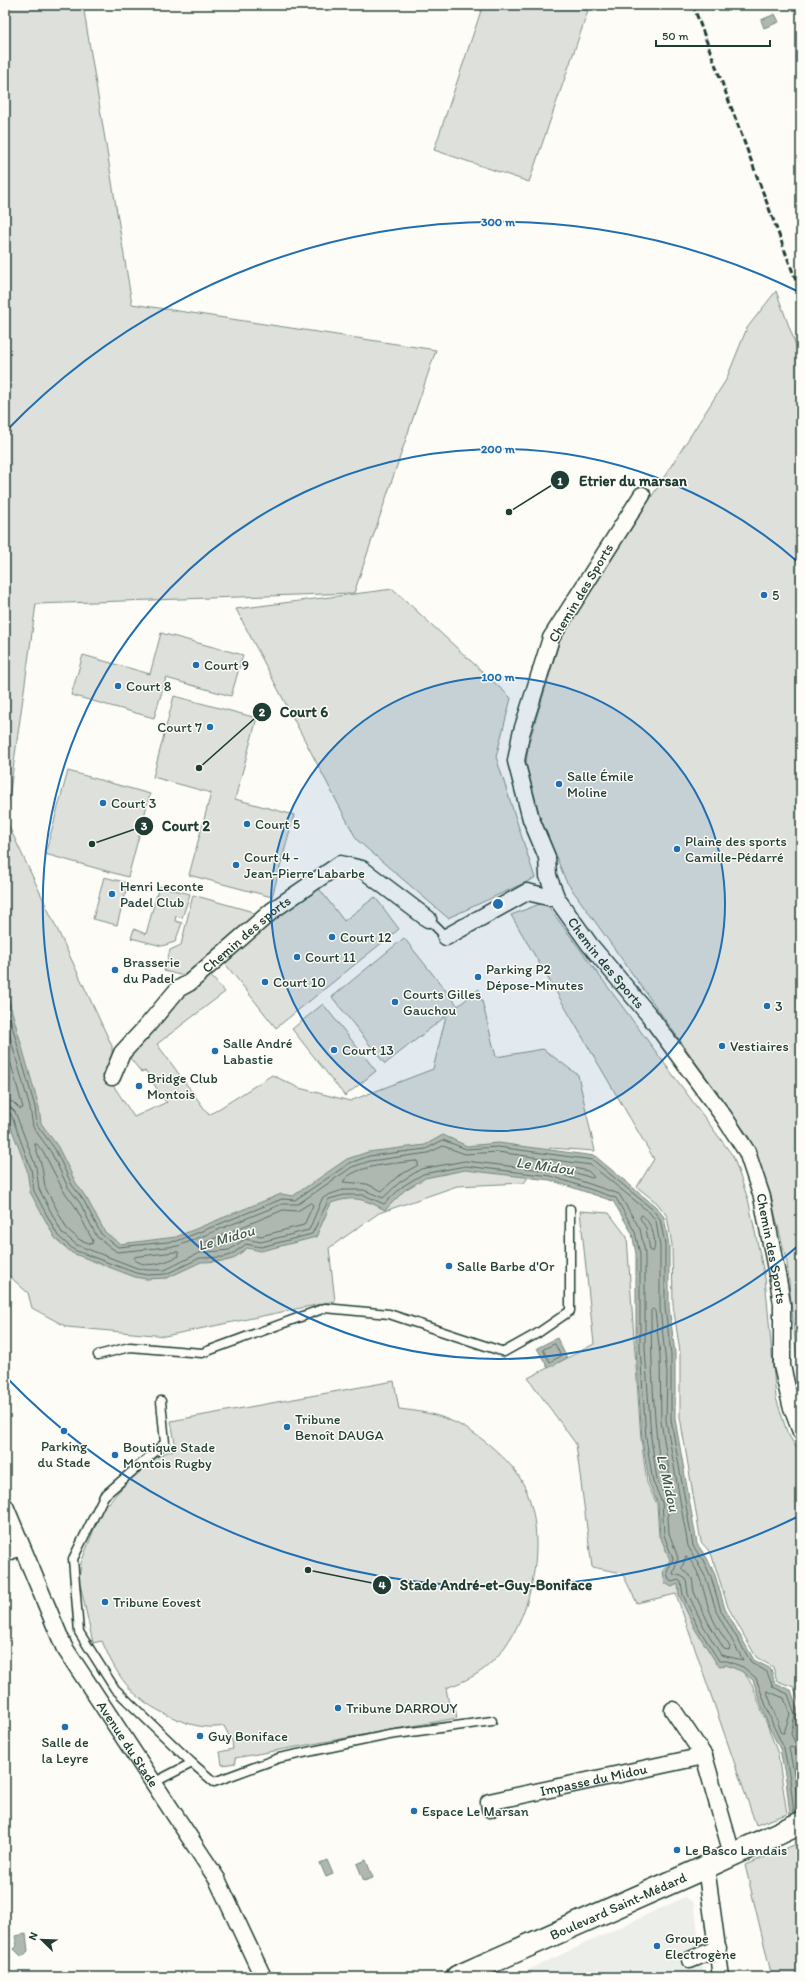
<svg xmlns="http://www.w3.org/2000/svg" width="806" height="1982" font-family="Itim,sans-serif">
<rect width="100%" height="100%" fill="#fdfcf7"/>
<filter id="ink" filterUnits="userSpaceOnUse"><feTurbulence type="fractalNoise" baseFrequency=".025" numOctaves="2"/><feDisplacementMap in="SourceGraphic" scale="8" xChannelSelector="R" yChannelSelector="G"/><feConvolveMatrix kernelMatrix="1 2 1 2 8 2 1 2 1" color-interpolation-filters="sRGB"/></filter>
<g filter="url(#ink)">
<path fill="#eceee9" d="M685,1897l9,6 10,74h-191z"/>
<g fill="#dde0db" stroke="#7e8e88">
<path d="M5,5h78l49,299 304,46 -82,243 -318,11 -30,216 106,226 1,39 21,32 33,-15 -4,-3 -17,-28 -5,1 -14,-18 57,-61 25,-19 16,18 -68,52 52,71 63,-40 27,13 51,13 83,-32 13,-53 -61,48 -53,-67 72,-59 54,68 21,-17 17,68 47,-8 35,26 17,76 -45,-3 -26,35 -67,3 -78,27 -50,35 6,53 -170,35 -98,-9 -35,-19 -4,-15 -23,-21z"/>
<path d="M483,5h86l19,6 -59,171 -95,-32z"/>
<path d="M776,291l25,68v1040l-14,-136 -18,-73 -20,-53 -183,-256 -26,-64 -14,-53 3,-22 31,-102 166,-260 21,-52z"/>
<path d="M393,589l118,109 -15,59 39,121 -87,40 -91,-78 -121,-231z"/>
<path d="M161,633l82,22 -12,41 -65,-18 -12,40 -83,-23 12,-40 67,19z"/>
<path d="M174,696l83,22 -22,81 59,16 -22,82 -83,-22 22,-82 -58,-16z"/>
<path d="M68,771l82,23 -22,83 -83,-23z"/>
<path d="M104,877l24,6 -11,42 -24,-6z"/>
<path d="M159,886l31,8 -8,24 -6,-2 -1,5 7,2 -7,19 -13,4 -31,-8 3,-9 12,5z"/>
<path d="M317,886l27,35 31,-24 24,32 -123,99 -53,-67z"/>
<path d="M193,895l57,16 5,4 1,4 -72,57 -20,-5 6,-21 11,-5z"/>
<path d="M545,902l188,254 15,43 17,79 11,120 11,34 14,24v253l-7,-22 -17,-6 -4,-14 -17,-10 -28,-50 -17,-54 -10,-11 -21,-125v-65l-7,-47 -1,-60 -5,-29 -10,-13 -20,-16 17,-28 -143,-244z"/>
<path d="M323,1004l53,67 -31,25 -53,-67z"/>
<path d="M580,1211l29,2 18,24 14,202 6,44 10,21 2,33 11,8 37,77 45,62 26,70 9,60 -31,11 -80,-231 -39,9 -15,-30 -30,-6 -16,-123 -48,-66 66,-34z"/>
<path d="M394,1381l5,28c17,2 34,4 50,11 23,9 52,32 67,52 38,53 19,157 -32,197 -12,9 -24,14 -38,19l4,21 5,-1 2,10 -222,40 1,5 -14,2 -2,-13 13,-3 -1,-8 -8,-15c-16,3 -31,0 -45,-6 -43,-17 -60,-38 -77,-79l-9,2 -14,-64 2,-16 24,-62 4,2c19,-23 38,-45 67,-54l-5,-28z"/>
<path d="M799,1843l2,18v116h-29l-27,-112z"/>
</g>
<g fill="#aeb8b1" stroke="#75877f">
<path d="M775,14l4,8 -15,6 -3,-8z"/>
<path d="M5,987l34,120 2,16 17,24 18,36 11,16 18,33 15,12 56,-7 105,-43 12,2 54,-37 21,-7 57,-7 18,-10 24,11 31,-3 97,13 60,50 9,11 5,28v62l6,46v66l22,125 10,14 8,17 10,34 29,51 17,9 4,15 16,6 8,24 -5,19 7,12v94l-11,-23 -4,-36 -6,-31 -11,-22 -16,-47 -12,-9 -15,-6 -6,1 -3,-2 -22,-35 -16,-34 -1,-11 -6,3 -7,-4 -2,-12 7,-11 -10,-24 -2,-33 -9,-20 -7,-44 -6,-91v-94l-4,-21 -19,-32 -63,-21 -85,-10 -40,8 -20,12 -20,20c-21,-11 -31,-15 -54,-7l-15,34 -55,14 -14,-3 -14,11 -8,2 -24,1 -34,16 -21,1 -11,-2 -63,-24 -17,-15 -25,-46 -3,-22 -22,-59z"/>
<path d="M557,1338l10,20 -19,10 -11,-20z"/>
<path d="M327,1860l6,14 -7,3 -6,-14z"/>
<path d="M366,1860l7,18 -9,3 -7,-17z"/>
<path d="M26,1934l2,17 -6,6 -8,-8 3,-3 -2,-10z"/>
</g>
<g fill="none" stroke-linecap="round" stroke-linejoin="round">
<g stroke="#586e66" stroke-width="1">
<path d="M5,1001l30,106 2,18 18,24 17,36 12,16 17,33 17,13 59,-6 105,-42 13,1 55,-37 19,-7 57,-7 17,-9 23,9 32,-2 95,13 59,49 8,10 5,26v62l6,47v66l22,126 10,14 8,17 10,34 30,51 16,10 6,15 15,7 7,20 -4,20 5,10 5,2"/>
<path d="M5,1019l25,89 3,19 18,25 17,35 12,16 17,34 20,15 61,-6 104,-42h16l54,-37 18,-6 58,-8 15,-7 22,8 33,-2 93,13 58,47 7,9 4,25v62l7,66 -1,46 22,126 18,32 11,35 26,47 -22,-5 -18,-30 -15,-31 -2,-15 -5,-3 -8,-2 5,-16 -9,-25 -2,-32 -10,-21 -6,-42 -6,-90v-95l-5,-24 -21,-35 -68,-23 -86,-10 -44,8 -21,13 -17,16 -19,-8h-21l-15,5 -6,4 -13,31 -48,12 -16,-3 -16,11 -30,3 -34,17h-18l-10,-2 -60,-23 -15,-12 -23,-44 -3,-22 -21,-55 -4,-4 -6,-2"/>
<path d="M5,1042l18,66 -3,1 -7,-7 -8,-2"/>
<path d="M5,1112l6,2 20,55 3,22 24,45 16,14 62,23 11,2 19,-1 34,-16 24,-1 7,-2 15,-11 15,3 51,-13 17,-35 15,-4h20l20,9 19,-18 20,-12 42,-8 86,10 65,22 19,34 5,22v94l6,90 7,44 9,20 2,33 9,24 -6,13 2,8 3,2 6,-2 3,2 2,13 15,32 21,34h8l16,6 13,11 17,47 11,23 6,31 4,34"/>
<path d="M35,1144h2l8,11 18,35 12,16 18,35 -1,3 -12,-4 -13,-11 -22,-42 -3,-20z"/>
<path d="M416,1161l2,1v3l-21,12 -15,14 -15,-7 -24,-2c9,-17 56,-19 73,-21z"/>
<path d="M574,1168l14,3 6,6 -2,1 -19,-6 -1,-2z"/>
<path d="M311,1203l2,2 -9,20 -43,11 -17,-3 -22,13 -21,-1 2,-2 80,-33 14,1z"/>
<path d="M642,1215c9,6 16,27 11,37l-3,-2 -4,-22 -6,-10z"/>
<path d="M178,1252l1,4c-13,6 -33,14 -45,3l1,-2z"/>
<path d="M653,1309l2,2 5,44 1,66 11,68 -2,2c-17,-14 -19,-152 -19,-180z"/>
<path d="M555,1344l6,12 -11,6 -7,-12z"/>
<path d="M686,1557c15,9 18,42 25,57 4,12 13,23 19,33l-1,3 -5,-1 -16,-27 -14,-30 -2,-14 -10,-9z"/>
<path d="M767,1691l17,7 6,16 -6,19h-2z"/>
<path d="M799,1812l-4,-34 -6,-30 2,-1 10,4"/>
</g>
<g stroke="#1f3d34" stroke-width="11">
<g id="lane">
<path d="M428,919l18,18"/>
<path d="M98,1355l32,-8 72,6 123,-45 64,6 115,38 34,-19 32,-22v-102"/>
<path d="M161,1401l4,42 -61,53 -31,63 6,73 36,57 77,74"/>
<path d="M153,1783l39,-20 22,19 65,-24 110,-23 103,-14"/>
</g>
</g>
<g stroke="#1f3d34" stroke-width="19">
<g id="street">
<path id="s1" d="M642,495l-91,143 -30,96 -5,27 15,58 16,38 1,19 9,23 33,46 59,70 75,102 23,35 15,45 17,88 3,19v62l9,39 10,27"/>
<path d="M446,937l81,-45 30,7"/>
<path id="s2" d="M112,1077l10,-24 25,-27 31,-37 11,-6 84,-73 67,-46 22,5 66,50"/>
<path id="s3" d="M5,1506l59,141 153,232 46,98"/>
<path d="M5,1554l15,-8"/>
<path d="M673,1710l31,46 28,98"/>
<path id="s4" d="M490,1809l-1,-7 215,-46"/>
<path d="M706,1867l15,110"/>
<path d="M690,1960l28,-12"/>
</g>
</g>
<g stroke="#1f3d34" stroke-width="25">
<g id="secondary">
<path id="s5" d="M457,1977l249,-110 95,-44"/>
</g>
</g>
<use href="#lane" stroke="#fdfcf7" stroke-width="8"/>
<use href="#street" stroke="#fdfcf7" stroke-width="16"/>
<use href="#secondary" stroke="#fdfcf7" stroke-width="22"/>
<path stroke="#1f3d34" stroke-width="3" stroke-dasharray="6 3" stroke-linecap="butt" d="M693,5l108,289"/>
</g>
</g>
<circle cx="498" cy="904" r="227" fill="#1f6fb2" fill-opacity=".12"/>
<g fill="none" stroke="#1f6fb2" stroke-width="2">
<circle cx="498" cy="904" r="227"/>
<path d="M799 1245A455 455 0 1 1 799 563"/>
<path d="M797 1517A682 682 0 0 1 7 1378M7 430A682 682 0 0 1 797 291"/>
</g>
<g fill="#1f6fb2" stroke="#fdfcf7" stroke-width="1.5">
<circle cx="764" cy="595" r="4"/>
<circle cx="196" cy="665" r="4"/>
<circle cx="118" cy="686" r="4"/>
<circle cx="210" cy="727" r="4"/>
<circle cx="559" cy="784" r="4"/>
<circle cx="103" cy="803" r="4"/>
<circle cx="247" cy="824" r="4"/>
<circle cx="677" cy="849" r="4"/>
<circle cx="236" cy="865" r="4"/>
<circle cx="112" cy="894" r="4"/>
<circle cx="332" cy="937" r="4"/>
<circle cx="297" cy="957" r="4"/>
<circle cx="115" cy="970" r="4"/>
<circle cx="478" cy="977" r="4"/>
<circle cx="265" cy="982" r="4"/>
<circle cx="395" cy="1002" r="4"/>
<circle cx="767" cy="1006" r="4"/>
<circle cx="722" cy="1046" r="4"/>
<circle cx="334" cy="1050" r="4"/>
<circle cx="215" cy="1051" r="4"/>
<circle cx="139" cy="1086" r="4"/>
<circle cx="449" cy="1266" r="4"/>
<circle cx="287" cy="1427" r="4"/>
<circle cx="64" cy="1431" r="4"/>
<circle cx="115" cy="1455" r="4"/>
<circle cx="105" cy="1602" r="4"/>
<circle cx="338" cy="1708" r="4"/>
<circle cx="65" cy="1727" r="4"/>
<circle cx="200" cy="1736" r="4"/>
<circle cx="414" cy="1811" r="4"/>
<circle cx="677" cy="1850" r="4"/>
<circle cx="657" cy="1946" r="4"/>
</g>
<g text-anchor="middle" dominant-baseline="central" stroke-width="3" stroke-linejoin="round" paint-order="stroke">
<g font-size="14" fill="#1f3d34" stroke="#fdfcf7">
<text transform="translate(581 593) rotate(-59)">Chemin des Sports</text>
<text stroke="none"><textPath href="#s2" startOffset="199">Chemin des sports</textPath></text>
<text stroke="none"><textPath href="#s1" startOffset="523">Chemin des Sports</textPath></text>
<text stroke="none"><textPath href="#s1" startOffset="859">Chemin des Sports</textPath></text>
<text stroke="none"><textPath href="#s3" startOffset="269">Avenue du Stade</textPath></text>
<text stroke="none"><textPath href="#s4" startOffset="114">Impasse du Midou</textPath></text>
<text stroke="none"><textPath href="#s5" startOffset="176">Boulevard Saint-Médard</textPath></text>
</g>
<g font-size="14" fill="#1f3d34" stroke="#fdfcf7" text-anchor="start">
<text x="772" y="595">5</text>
<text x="204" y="665">Court 9</text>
<text x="126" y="686">Court 8</text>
<text x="202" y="727" text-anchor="end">Court 7</text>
<text x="567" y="776">Salle Émile<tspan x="567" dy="16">Moline</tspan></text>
<text x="111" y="803">Court 3</text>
<text x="255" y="824">Court 5</text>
<text x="685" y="841">Plaine des sports<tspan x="685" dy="16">Camille-Pédarré</tspan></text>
<text x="244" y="857">Court 4 -<tspan x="244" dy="16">Jean-Pierre Labarbe</tspan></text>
<text x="120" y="886">Henri Leconte<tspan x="120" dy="16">Padel Club</tspan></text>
<text x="340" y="937">Court 12</text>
<text x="305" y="957">Court 11</text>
<text x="123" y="962">Brasserie<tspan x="123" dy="16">du Padel</tspan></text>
<text x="486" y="969">Parking P2<tspan x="486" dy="16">Dépose-Minutes</tspan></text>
<text x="273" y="982">Court 10</text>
<text x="403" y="994">Courts Gilles<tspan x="403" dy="16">Gauchou</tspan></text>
<text x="775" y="1006">3</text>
<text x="223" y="1043">Salle André<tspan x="223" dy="16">Labastie</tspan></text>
<text x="730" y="1046">Vestiaires</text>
<text x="342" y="1050">Court 13</text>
<text x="147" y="1078">Bridge Club<tspan x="147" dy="16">Montois</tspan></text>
<text x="457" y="1266">Salle Barbe d'Or</text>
<text x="295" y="1419">Tribune<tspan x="295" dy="16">Benoît DAUGA</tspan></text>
<text x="64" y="1446" text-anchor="middle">Parking<tspan x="64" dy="16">du Stade</tspan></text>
<text x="123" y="1447">Boutique Stade<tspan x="123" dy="16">Montois Rugby</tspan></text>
<text x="113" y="1602">Tribune Eovest</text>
<text x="346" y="1708">Tribune DARROUY</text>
<text x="208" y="1736">Guy Boniface</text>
<text x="65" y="1742" text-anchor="middle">Salle de<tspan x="65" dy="16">la Leyre</tspan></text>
<text x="422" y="1811">Espace Le Marsan</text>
<text x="685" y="1850">Le Basco Landais</text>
<text x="665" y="1938">Groupe<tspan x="665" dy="16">Electrogène</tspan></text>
</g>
<g font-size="15" font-style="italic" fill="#435c53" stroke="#fdfcf7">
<text transform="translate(545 1166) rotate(8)">Le Midou</text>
<text transform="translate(226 1238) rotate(-16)">Le Midou</text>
<text transform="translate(668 1483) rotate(77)">Le Midou</text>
</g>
</g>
<circle cx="498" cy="904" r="6" fill="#1f6fb2" stroke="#fdfcf7" stroke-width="2"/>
<g font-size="12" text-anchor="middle" font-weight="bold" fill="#1f6fb2" stroke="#fdfcf7" stroke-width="3" stroke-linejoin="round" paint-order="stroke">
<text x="498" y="226">300 m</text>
<text x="498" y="453">200 m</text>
<text x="498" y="681">100 m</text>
</g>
<path fill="none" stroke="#1f3d34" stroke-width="1.5" d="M509 512L560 480M199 768L262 712M92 844L144 826M308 1570L382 1585"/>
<g fill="#1f3d34" stroke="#fdfcf7" stroke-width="1.5">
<circle cx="509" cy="512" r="4"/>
<circle cx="199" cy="768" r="4"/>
<circle cx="92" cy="844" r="4"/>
<circle cx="308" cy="1570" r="4"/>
<circle cx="560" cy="480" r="10"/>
<circle cx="262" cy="712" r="10"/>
<circle cx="144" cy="826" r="10"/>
<circle cx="382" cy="1585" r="10"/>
</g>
<g font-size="12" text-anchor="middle" font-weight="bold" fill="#fff">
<text x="560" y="485">1</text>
<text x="262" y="716">2</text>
<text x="144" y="830">3</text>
<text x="382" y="1589">4</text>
</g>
<g font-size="15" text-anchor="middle" font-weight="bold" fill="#1f3d34" stroke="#fdfcf7" stroke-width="3" stroke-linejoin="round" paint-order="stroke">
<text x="633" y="486">Etrier du marsan</text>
<text x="304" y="717">Court 6</text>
<text x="186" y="831">Court 2</text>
<text x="496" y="1590">Stade André-et-Guy-Boniface</text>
</g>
<rect width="806" height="1982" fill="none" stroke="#fdfcf7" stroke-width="20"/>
<rect x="10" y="10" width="786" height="1962" fill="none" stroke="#1f3d34" stroke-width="1.5" filter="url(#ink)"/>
<g transform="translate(42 1940) rotate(293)" stroke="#fdfcf7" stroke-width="3" paint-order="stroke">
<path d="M0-3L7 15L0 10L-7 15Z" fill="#1f3d34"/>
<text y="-6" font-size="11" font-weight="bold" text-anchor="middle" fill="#1f3d34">N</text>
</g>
<path d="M656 40v6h114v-6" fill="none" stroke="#1f3d34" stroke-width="2"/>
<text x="662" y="40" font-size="12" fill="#1f3d34" stroke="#fdfcf7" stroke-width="3" paint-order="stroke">50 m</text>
</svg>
